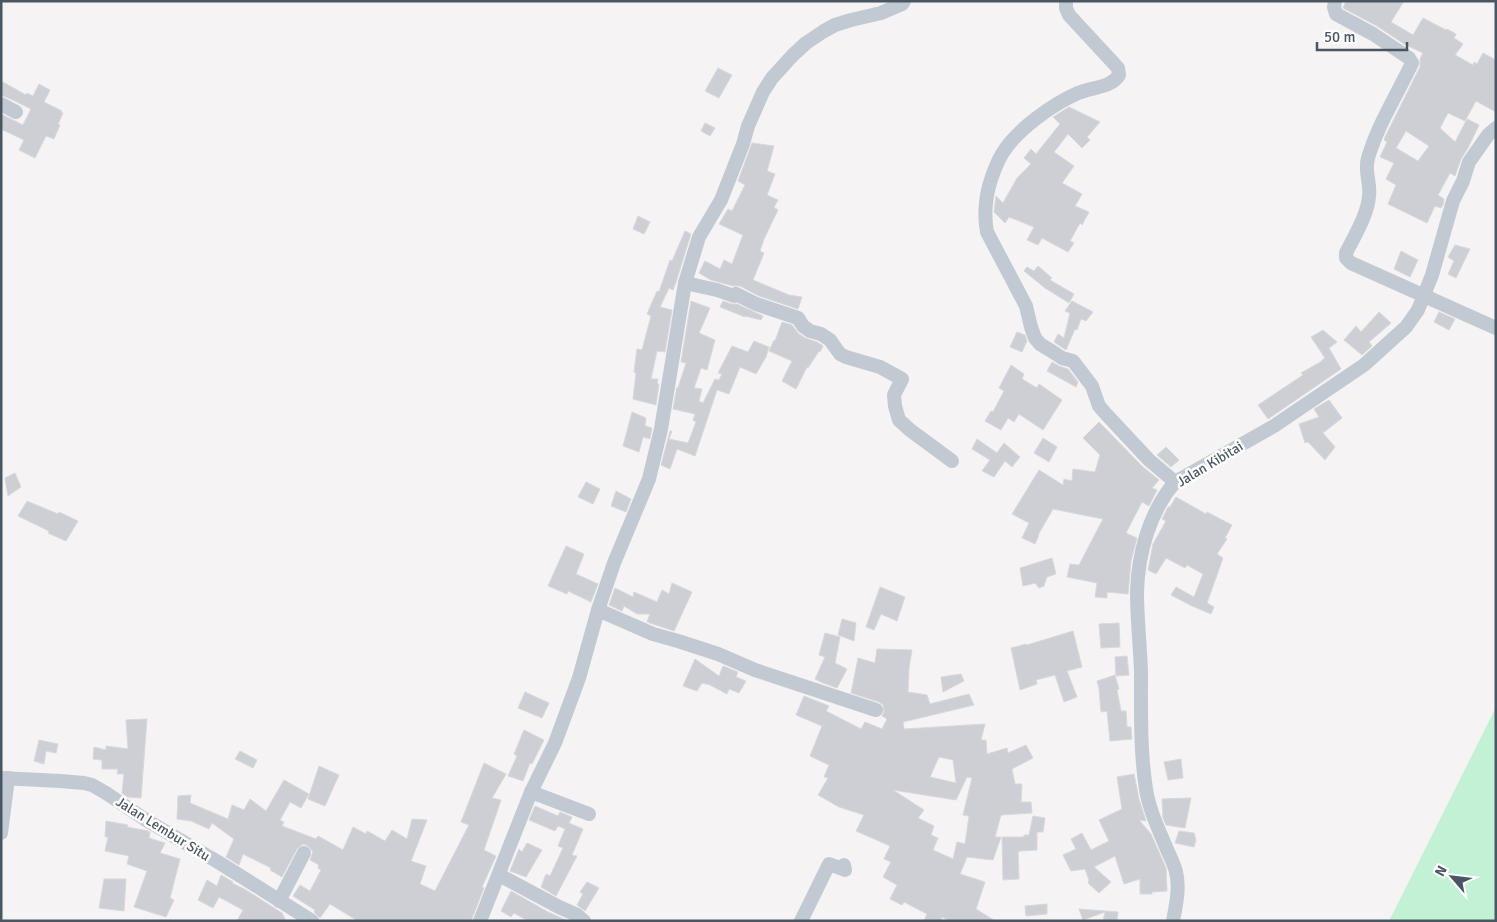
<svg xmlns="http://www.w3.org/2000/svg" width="1497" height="922" font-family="Signika,sans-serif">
<rect width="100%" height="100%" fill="#f5f3f3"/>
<path fill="#c3f1d5" d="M1496,707v214h-107z"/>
<g fill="#cdcfd5" stroke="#d7d9de" fill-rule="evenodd">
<path d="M1346,1h58l-13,21 22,13 10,-17 23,12 1,-1 9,5 -2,4 9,6 -8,11 18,10 1,-3 3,2 6,-11 13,7v52l-20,-11 -11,20 -17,-8 -8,15 15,14 12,-23 12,6 -11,23 -7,11 -6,17 -5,-3 -12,22 6,4 -1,6 -2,3 -6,-2 -8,17 -39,-19 8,-19 -10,-6 8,-16 -14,-6 7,-15 -3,-2 1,-3 35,-70v-8l3,-6 -19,-9 -27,-18 -34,-18zM1406,131l23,15 -11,15 -22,-13z"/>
<path d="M718,68l14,7 -13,23 -14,-7z"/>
<path d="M1,81l25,14 1,-2 6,3 6,-12 11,6 -6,12 18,9 -1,1 2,1 -5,11 2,1 -6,14 -8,-3 -11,22 -16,-8 5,-10 -23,-11v-15l22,11 8,-16 -18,-9 -12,-5z"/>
<path d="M1069,107l31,15 -13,15 3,3 -8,8 -14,-14 -14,18 20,14 -12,17 20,11 -7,12 14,6 -7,13 -2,-2 -10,18 4,2 -6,9 -26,-14 -4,7 -11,-5 7,-13 -25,-10 -4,6 -11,-11 2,-16 7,7 14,-25 14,-14 -7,-6 7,-9 5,5 24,-30 -7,-7z"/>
<path d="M705,123l10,5 -5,8 -9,-5z"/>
<path d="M752,143l22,3 -7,25 8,3 -8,21 11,5 -4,7 4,3 -14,29 -4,12 4,2 -11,27 36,15 13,2 -4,12 -39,-13 -19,-10h-7l-22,-6 -12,-7 6,-12 15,8 4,-9 8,4 11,-29 -24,-11 9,-15 4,2 13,-26 -7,-4z"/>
<path d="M638,216l12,6 -6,12 -11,-5z"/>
<path d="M685,231l6,3 -15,48 -3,8 -4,-2 -9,19 12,3 -7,42 -8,-1 -6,28h7l-1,5h2l-3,21 -23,-6 3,-26 -2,-1 3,-23 5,1 9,-34 -4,-2 10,-23 2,1 11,-32 2,1z"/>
<path d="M1455,245l15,4 -14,29 -8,-4 6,-13 -6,-4z"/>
<path d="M1401,251l17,9 -8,17 -16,-8z"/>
<path d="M1038,266l14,12 -2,2 24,14 -5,9 -24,-15 -21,-17 3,-4 7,4z"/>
<path d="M691,301l19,7 -11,25 16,7 -8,30 -6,-2 -7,20 8,1 -3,12 4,2 12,-24 4,1 3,-6 -4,-1 14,-27 16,6 6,-11 15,6 -3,10 -10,17 -16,-7 -11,27 -12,-4 -22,66 -18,-7 -7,20 -9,-4 9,-34h2l-3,8 19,4 8,-21 -3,-2 2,-6 -22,-5 4,-22 1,1 8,-25 -5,-1z"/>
<path d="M723,301l8,3h6l26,12 -2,4 -16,-4v1l-25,-10z"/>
<path d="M1072,301l21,11 -7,9 -5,-2 -4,11 -2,-1 -9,21 -12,-8 4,-8 6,4 6,-25 -5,-2z"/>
<path d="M1379,312l12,11 -22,19 3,4 -10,9 -18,-15 12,-14 5,6z"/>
<path d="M1439,312l16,7 -6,11 -15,-8z"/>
<path d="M782,322l10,3 6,8 7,5 12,4 6,4 -3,6 -1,-1 -11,17 -1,-1 -11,22 -14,-8 10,-20 -23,-10 5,-11 1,1z"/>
<path d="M1323,330l14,12 -8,6 12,21 -73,50 -10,-14 45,-30 -2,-2 21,-12v-1l3,-2 -14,-21z"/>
<path d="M1017,332l8,3 2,6 -5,11 -12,-5z"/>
<path d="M1052,362l7,4 9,3 10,13 -2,5 -29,-16z"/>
<path d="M1011,365l13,9 -2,5 15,9 2,-4 23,16 -19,30 -24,-16 -5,8 -6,-4 -7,12 -16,-9 6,-10 2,1 11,-21 -5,-3z"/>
<path d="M1329,400l13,18 -19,15 12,14 -10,13 -17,-18 -3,1 -6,-19 20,-7 -5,-8z"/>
<path d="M632,412l14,6 -1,8 7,2 -2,11 -7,-2 -4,15 -16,-6z"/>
<path d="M1099,422l44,45 16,13 -7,8 5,2 -8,16 -7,-4 -16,31 11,5 -6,23 -3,33 -21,-2v6l-12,-1 2,-14 -30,-6 3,-13 9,1 24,-46 -50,-10 -15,26h1l-4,9 -13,-6 7,-15 -17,-9 27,-44 24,15 1,-6 8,2 1,-12 22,3 5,-17 -17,-17z"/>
<path d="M1043,438l14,9 -8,15 -15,-9z"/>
<path d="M977,439l20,14 7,-10 16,14 -8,10 -7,-6 -11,16 -12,-6 8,-11 -18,-11z"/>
<path d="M1166,447l13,13 -8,7 -14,-12z"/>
<path d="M15,473l6,14 -13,9 -3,-18z"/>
<path d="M586,482l14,7 -7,15 -15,-7z"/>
<path d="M616,491l15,8 -5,13 -15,-6z"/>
<path d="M1176,497l30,17 1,-2 25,13 -7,13 2,1 -10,15 6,4 -16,45 7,4 -3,7 -21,-9 -19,-10 5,-8 18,10 9,-23 -16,-9 -2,3 -19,-10 -10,16 -8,-4 5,-26 13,-23 -4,-2 6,-12h2z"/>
<path d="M27,501l31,13 1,-2 19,9 -12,20 -18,-8 1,-2 -31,-15z"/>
<path d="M566,546l18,8 -8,20 22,10 -7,18 -23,-11 -1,3 -19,-8z"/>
<path d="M1052,558l4,16 -9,3 -3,9 -5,2 -4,-5 -12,3 -3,-18z"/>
<path d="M672,583l20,9 -18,39 -27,-9 3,-8h-13l-13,-8 -2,5 -13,-6 6,-17 18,9 1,-5 23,10 5,-12 7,4z"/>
<path d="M880,587l25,10 -8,24 -16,-7 -7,16 -8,-3z"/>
<path d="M842,619l14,4 -2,18 -16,-6z"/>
<path d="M1119,623l1,24 -19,1 -2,-24z"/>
<path d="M1073,631l9,36 -15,4 10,26 -13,5 -9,-27 -19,5 1,4 -17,6 -9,-42 15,-4 1,1z"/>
<path d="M825,633l15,4 -5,26 12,6 -10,19 -14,-5 -8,-4 10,-22 -6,-2z"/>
<path d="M877,649l35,1 -3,18 -1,24 19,3 3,9 39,-10 5,11 -71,17 1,7 81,-5 -4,16h5l1,14 20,-6 1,5 18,-8 7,13 -21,11 3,15h7l-1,18h10l1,11 -31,2 -6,22h6l-8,23 -26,-3 -7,17 25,8 -9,27 19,12h-45l-8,-4 -1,4h-17l3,-7 -23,-12 -2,3 -12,-6 7,-14 -14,-8 8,-15 -7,-3 6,-13 -34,-15 8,-16 -25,-8 -21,-12 10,-17 -4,-1 5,-12 -19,-9 12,-30 -26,-11 8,-19 25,10 -3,5 35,18 4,-7 17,7 5,-10 -5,-3 2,-4 -1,-7 -4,-3 -28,-9 7,-35 17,5zM939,757l14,3 3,23 -26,-6zM967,777l5,1 -9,37 6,1 -4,28 -8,-2 -4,17 -20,-9 5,-12 -7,-3 3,-9 -16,-8 6,-8 -31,-20 63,10z"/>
<path d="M1127,656l2,19 -13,1 -1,-19z"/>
<path d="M695,659l24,17 4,-10 15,6 -2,5 10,4 -7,12 -10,-4 -2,5 -17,-9 -8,-2 -5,8 -14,-5z"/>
<path d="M961,674l3,7 -21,11 -2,-15z"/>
<path d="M1115,675l4,14 -2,1 4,21h5l1,16h4l1,12 -22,2 -3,-30 -6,1 -2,-24 -2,-7z"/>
<path d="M525,692l24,11 -7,15 -24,-10z"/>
<path d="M147,719l-6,79 -13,-1 -6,-4 2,-19h-7l1,-5h-16v-9l-9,-1 1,-12 12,3v-4l22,3 -2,-29z"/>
<path d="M524,730l20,10 -12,24 -2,-1 -7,18 -15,-5 9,-20 -3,-2z"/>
<path d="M39,740l19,4 -2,9 -10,-2 -2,13 -10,-3z"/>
<path d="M240,751l17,9 -4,8 -18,-9z"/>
<path d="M1181,759l2,19 -15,2 -4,-18z"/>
<path d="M484,763l22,11 -14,24 9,2 -17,50 12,6 -14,31 2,1 -13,33h-113l-28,-17 -10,14 -6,-6 1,-2 -22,-14 7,-11 10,6 11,-21 -3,-2 1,-3 -9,-5 3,-8 -5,-6 -5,-2 -6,5 -15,28 -12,-7 1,-2 -28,-14 -4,11 -13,-8 8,-18 -22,-16 -3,6 -18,-8 -14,-2 1,-23 13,-1 -1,8 38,16 4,-14 12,5 6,-11 16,12 18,-31 25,14 -8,14 -11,-6 -10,18 4,2 -2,4 34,13 2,-3 25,14 10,-23 13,7 1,-3 18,10 7,-11 15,9 5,-20 15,1 -16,41 15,5 -6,18 15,7 34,-66 -8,-3z"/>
<path d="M319,766l20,9 -14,31 -17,-7z"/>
<path d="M1134,774l5,25 7,22 -7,-1 12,14 15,34 1,23 -15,1v2h-12v-15l-16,5 -9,-28 -21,11 17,15 -12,11 -11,-10 1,-3 -4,-11 -14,2 -8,-16 13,-6 -5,-10 11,-6 9,17 18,-9 -10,-21 23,-11 -5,-32z"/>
<path d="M1191,798l-6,30 -19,-3 -3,-7 -1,-19z"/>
<path d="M535,806l23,10 2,-4 12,5 -3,6 14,6 -11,26 5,1 -21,40 -15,-9 5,-13 4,2 13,-28 -5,-2 7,-17 -7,-3 -3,5 -26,-11z"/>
<path d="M1033,816l12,2 -2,14h-6v18l-17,1 -2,1 1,27 -16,1 -1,-43h22v-2h5z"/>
<path d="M106,821l22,4 -1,2 21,4 2,1 -1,6 16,5 -5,10 20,6 -10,39 4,2 -8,17 -32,-10 13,-36 -20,-7 2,-8 -24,-5 3,-14h-3z"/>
<path d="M1179,831l15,2 2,7 -2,7 -19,-4z"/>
<path d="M527,843l15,7 -16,27 -16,-6 9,-22 3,3z"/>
<path d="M221,875l12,7 -1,1 14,7 36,23 4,8h-49l6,-11 -24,-13 -6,11 -15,-8 9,-20 10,6z"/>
<path d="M104,879h22l-2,32 -25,-3z"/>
<path d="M587,882l12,6 -14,23 -8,-6 6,-11 -3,-2z"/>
<path d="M511,891l37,21 20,9h-40l-14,-8 -3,4 -10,-6z"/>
<path d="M1047,904v10l-21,2 -1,-10z"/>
<path d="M1079,909l39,3 -1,9h-14l2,-9 -22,8z"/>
</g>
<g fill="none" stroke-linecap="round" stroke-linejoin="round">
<g stroke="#c1cad2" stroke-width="14">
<path d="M1066,1v7l3,7 49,53 1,7c-8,13 -27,12 -41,18 -25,11 -62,37 -76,61 -6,10 -10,22 -13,32 -4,16 -5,30 -2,46l39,74 5,21 4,11 5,6 13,8 9,6 11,3 19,25 7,20 7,8 43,46 26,22"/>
<path d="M1335,1l-1,6 2,7 37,20 36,24 3,5c-15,32 -34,61 -44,95 -4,14 3,25 1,38 -1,18 -15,41 -23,57v5l5,5 145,65"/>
<path d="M1,104l15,8"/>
<path d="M685,283l32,7 17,6 2,-2 20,10 42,14 5,8 7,5 11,3 9,6 10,14 6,3 34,10 22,12 -8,16 1,11 4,14 11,10 42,31"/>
<path d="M598,610l55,24 25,7 40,13 37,16 121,40"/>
<path d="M1,778l59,3 24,2 8,2 14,8 40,27 72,42 94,59"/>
<path d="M531,792l58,22"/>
<path d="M1,833l7,-55"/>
<path d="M499,875l60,32 18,8 7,6"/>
<path d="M279,901l25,-48"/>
<path d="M480,921l51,-129 24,-49 24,-65 19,-68 16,-47 35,-84 12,-50 24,-146 14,-46 22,-37 22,-56 5,-18 15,-34 9,-14 21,-23 13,-12 18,-12 11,-6 16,-5 30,-7 21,-9 2,-3"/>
<path d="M801,921l28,-57 16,6 -1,-5"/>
<path d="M1173,921c3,-16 7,-33 3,-49 -2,-9 -7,-17 -10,-25 -8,-19 -17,-38 -20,-58 -6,-38 -5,-78 -5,-118 -1,-26 -4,-53 -4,-79 1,-39 13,-81 38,-110l99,-56 90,-61 42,-38 12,-17 14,-35 21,-74 10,-20 6,-19 19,-27 8,-7"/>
</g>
</g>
<g text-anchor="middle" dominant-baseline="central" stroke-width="5" stroke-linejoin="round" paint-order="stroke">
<g font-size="14" fill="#4a5661" stroke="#fff">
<text transform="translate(1210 464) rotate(-31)">Jalan Kibitai</text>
<text transform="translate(163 829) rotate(32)">Jalan Lembur Situ</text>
</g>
</g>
<rect width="1497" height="922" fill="none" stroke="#4a5661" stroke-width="5"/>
<g transform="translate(1452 877) rotate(298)" stroke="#ffffff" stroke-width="4" paint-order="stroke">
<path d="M0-4L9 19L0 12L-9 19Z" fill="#4a5661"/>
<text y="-8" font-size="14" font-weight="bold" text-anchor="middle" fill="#4a5661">N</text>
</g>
<path d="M1317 42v8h90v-8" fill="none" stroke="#4a5661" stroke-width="2.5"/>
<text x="1324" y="42" font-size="15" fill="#4a5661" stroke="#ffffff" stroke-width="4" paint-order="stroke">50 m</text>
</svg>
